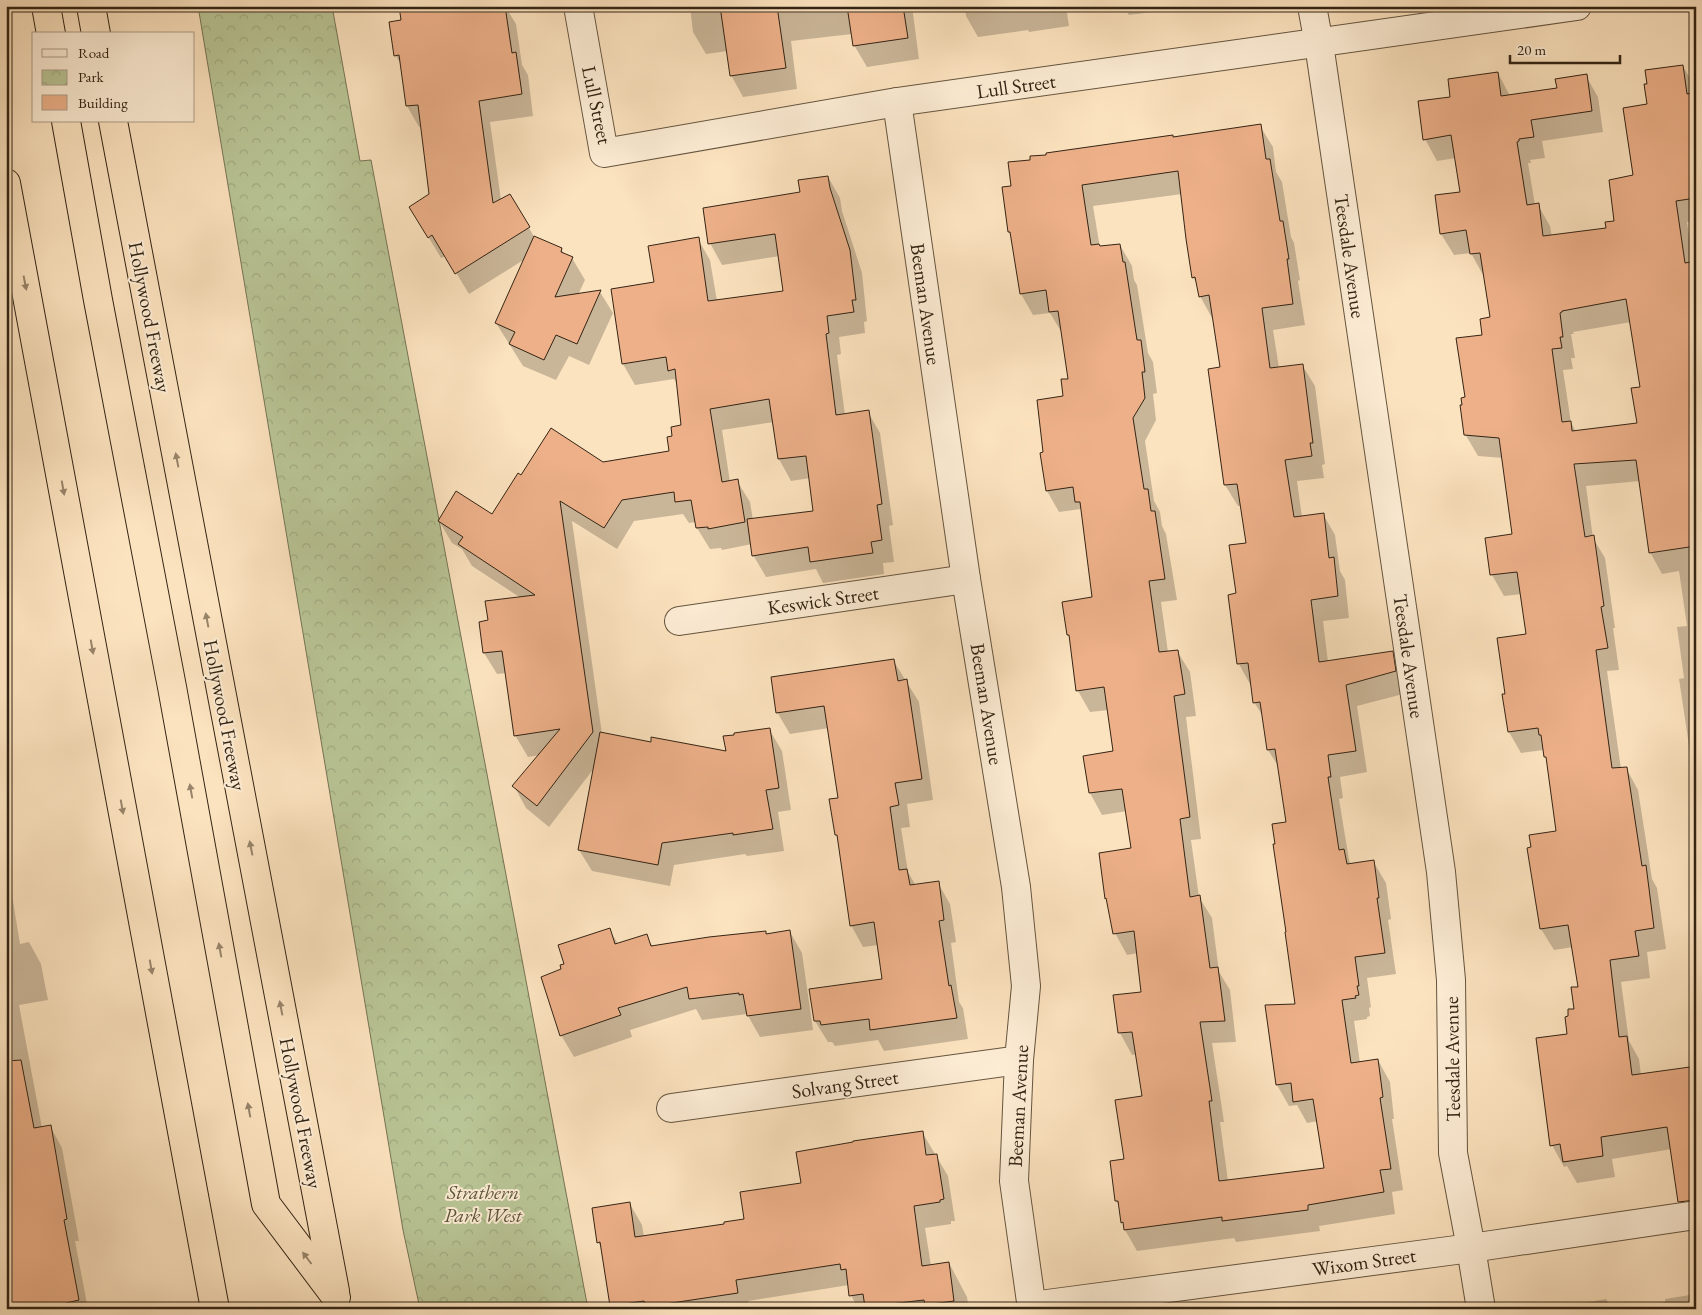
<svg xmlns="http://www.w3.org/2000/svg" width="1702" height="1315" font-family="'EB Garamond',serif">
<defs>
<pattern id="park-crowns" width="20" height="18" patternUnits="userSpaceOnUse" patternTransform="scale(1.25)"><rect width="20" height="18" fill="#b9c596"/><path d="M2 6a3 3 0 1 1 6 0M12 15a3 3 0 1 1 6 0" fill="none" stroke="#a0a980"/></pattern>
</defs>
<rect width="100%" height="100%" fill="#fce3bf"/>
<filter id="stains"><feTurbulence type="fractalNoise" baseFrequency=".004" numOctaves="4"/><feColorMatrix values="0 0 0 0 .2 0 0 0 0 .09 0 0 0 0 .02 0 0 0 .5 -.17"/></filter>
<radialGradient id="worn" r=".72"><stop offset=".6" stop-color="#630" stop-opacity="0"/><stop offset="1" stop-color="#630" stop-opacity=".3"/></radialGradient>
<path fill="url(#park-crowns)" stroke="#767455" d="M198,6h134l28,155 11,-1 217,1149h-168l-17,-79z"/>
<g fill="#0003" fill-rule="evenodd">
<path d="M474,6h31l11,18 6,41 6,10 5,41 -43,6 11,78 8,-5 26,43 26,11 4,6 7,3 13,22 -7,15 22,-3 13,21 -24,52 -20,-9 -13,24 -33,-14 -27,-43 29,-64 -56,35 -23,-38 -5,2 -18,-30 8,-33 -9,-68h-3l-12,-21 -5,-40 -6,-10z"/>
<path d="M690,6h222l7,53 -52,8 -13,-22 -2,-11 -61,7 6,48 -54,8 -12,-22 -3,-24 -22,3 -13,-22z"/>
<path d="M965,6h101l3,20 -40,6 -1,-2 -50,7 -12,-21z"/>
<path d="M1123,6h44l1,4 -39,5z"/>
<path d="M1683,66l12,21 1,5v129l-9,1 6,41 3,-1v520l-2,-3 -15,-100 5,-1 -7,-51 10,-1 -8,-55 -17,3 -12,-22 -10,-71 -54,5 7,52 12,20 10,70h-2l6,42 -12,1 14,98 5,-1 12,22 14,89 5,9 9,61 -19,3 3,26 -29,4 8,59 10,18 2,16 55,-8v107l-24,-25 -60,10 3,18 -38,6 -10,-17 -3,1 -12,-22 16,-110 11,-47 -6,-41 -19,3 -13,-21 16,-97 -10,-72 -3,-10 -23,3 -12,-21 -3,-37 22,-60 -6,-41 -18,2 -12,-21 -5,-36 26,-4 -10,-77 -25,-2 -13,-22 1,-36 18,-62 7,-18 -6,-43h-2l-12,-22 -17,2 -13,-21 20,-41 -5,-35 -19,3 -12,-22 27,-41 46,-25 12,23 48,-6 28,-14 12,21 5,35 -61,9 3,17 -15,2 1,3h-3l7,42h3l12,21 2,11 55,-8 9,-7 19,-46 13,-70zM1631,322l10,66 -3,36 -62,8 -5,-9 -8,-53 10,-1 -2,-11h4l-4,-24h3l-1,-2z"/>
<path d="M1260,126l13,21 3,25 6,10 9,55 3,6 6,37 -2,1 7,44 -32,5 6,38 23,-3 13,21 10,78 -3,1 2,13 -27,3 5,36 21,-3 12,21 5,36 5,9 4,38 -26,3 5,41 64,-10 12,22 3,19 -50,13 10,66 -27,5 3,21 -4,1 10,61 2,5 22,-4 13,22 5,36 -3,1 8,54 -29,4 4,29 -2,1 1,8 -3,1v2l-13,2 6,42 18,-3 12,22 4,37h-2l11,71 -11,2 3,22 -76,12 1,5 -84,11 -2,-4 -97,13 -12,-21 -4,-21 -5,-8 9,-41 18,-63 -7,-43 -4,1 -12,-22 -5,-36 28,-4 -5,-40 -11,2 -12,-22 17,-84 -5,-38 -25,4 -12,-22 -6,-36 30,-5 -5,-42 -19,2 -12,-21 -7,-51 -3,-5 -5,-32 31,-5 -11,-85 -2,-4 -22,3 -12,-21 -2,-38 24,-73 -7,-47 -12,-20 -17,2 -12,-21 -9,-56 -3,-6 4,-45 160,-48zM1182,194l11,83 5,9 2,10 12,22h2l7,50 -12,2 16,115 13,21h3l6,38 -10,50 -8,2 10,68 12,22 3,16 10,16 4,32 12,19 8,54 8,182 -19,80 12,21 8,-1 10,18 11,-2 8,48 -98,12 -8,-59h4l-12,-79 24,-1 -6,-52 -11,-18 -7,-54 -13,-21 -8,-57 10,-1 -15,-122 10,-1 -6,-44 -13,-21 -9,1 -7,-50 16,-2 -11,-66 -4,-8 -2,-14 -6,-11 -9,-60 11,-21 -3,-26 4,-1 -4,-31 -5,-9 -11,-68 -3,-5 -2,-14 -12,-21 -20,3 -7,-42z"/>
<path d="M828,177l12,21 2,13 20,62 5,48 -3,1 1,11 -26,4 2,17 -4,1 8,60 23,-3 12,21 13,92 -4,1 5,36 -11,1 1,11 -61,9 -7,-14 -50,8 -13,-22 -1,-11 -30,6 -1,-2 -11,1 -13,-21 -1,-6 -7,1 -6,-9 -49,7 -17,28 -45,-28 30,213 50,9 75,9 42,-23 13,22 9,59 -13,2 6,39 -37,5 -2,-2 -71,11 -4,21 -78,-15 -13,-21 16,-83 -46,60 -23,-19 -12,-22 26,-31 -12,2 -13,-22 -8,-62 -10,1 -13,-21 -4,-30 9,-2 32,-23 -49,-32 -10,-17 -10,-6 -13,-22 54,-5 28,-40 149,-24 3,-15 9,-11 -4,-41 -4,-6 -39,6 -12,-21 32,-81 43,-44 12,21 7,41 68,-9 -5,-36 -58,9 -12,-22zM774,422l5,37 12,22 19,-3 4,34 -61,8 -3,-18 -13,-21 -7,1 -8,-52z"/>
<path d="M893,660l26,42 14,98 -26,4 3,23 -9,1 7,44 8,14 22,-3 12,21 6,38 -5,1 8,59 4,6 5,31 -84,12 -6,-11 -43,6 -3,-4h-4l-13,-21 68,-41 -5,-35 -15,2 -12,-22 -12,-85 -3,-5 3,-36 -10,-71 -39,6 -13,-22z"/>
<path d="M6,885l6,10 8,49 9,-2 12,22 7,36 -29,5 23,123 8,-2 12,22 17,93h-4l13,68h-82z"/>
<path d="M610,930l8,14 28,-9 7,12 112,-15 2,3 23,-3 12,21 11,77 -53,7 -13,-23 -45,6 -6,-11 -66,21 2,7 -58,20 -13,-22 2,-65z"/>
<path d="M1696,1043v15l-2,-14z"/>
<path d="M922,1132l26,44 7,45h-4v3l-26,4 6,38 18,-3 18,34 2,12h-111l-7,-14 -2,-10 -101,16 1,8h-136l-2,-3 -9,-57 -4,-7 32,-38 12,21 2,12 81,-12 20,-5 58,-36z"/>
<path d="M1696,1294v15h-69l38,-7v-3z"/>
<path d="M1606,1299l6,10h-38l-1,-4z"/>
</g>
<g fill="#edb089" stroke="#332414" fill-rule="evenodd">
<path d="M399,6h106l7,47 4,-1 6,42 -43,7 14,102 17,-9 20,33 -75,47 -23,-39 -4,3 -19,-31 20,-13 -11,-89 -12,1 -7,-51 -5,1 -5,-34 12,-2z"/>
<path d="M720,6h57l9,62 -56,8z"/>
<path d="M847,6h56l5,32 -55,8z"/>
<path d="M1683,65l4,29 5,-1 4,31v74l-20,3 9,62 11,-2v285l-47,7 -13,-93 -62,4 11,73 9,-2 10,71 -3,1 7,41 -12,2 16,118 15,-1 15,99 4,-1 8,63 -19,3 4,25 -29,4 9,77 8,-1 5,39 58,-8 6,40v93l-18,2 -11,-75 -66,10 2,19 -40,6 -3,-18 -10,2 -14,-108 31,-4 -2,-17 3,-1v-7h6l-3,-22h7l-10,-62 -28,4 -13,-81 4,-1 -2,-12 27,-4 -10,-74h-2l-3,-22h-2l-1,-7 -30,4 -6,-38h3l-8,-56 29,-4 -9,-62 -27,3 -5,-37 27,-4 -13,-96 -35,-3 -4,-30h2l-1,-7 4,-1 -9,-59 26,-3 -2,-16 10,-2 -10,-64 -10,1 -4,-24 -26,4 -5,-39 25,-3 -9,-57 -28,5 -5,-39 32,-4 -2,-18 50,-7 3,24 56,-8 -2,-9 32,-5 5,37 -61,9 3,17 -15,2v2l-2,1 10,63 12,-2 4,33 63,-8 -1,-6 9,-1 -5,-41 24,-5 -10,-67 24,-4 -3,-20h3l-2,-14zM1626,299l14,88 -9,1 6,35 -65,8 -1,-10 -9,1 -10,-73 10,-1 -2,-11h3l-3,-24 2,-1v-1z"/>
<path d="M1261,124l5,35h4l10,62h3l6,38h-2l6,45 -31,4 8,60 33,-4 10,79h-3l2,13 -27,4 9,57 30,-4 5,45 5,-1 4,39 -27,4 8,62 74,-11 3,20 -50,14 10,66 -28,4 3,22h-3l11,73 5,-1 3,15 27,-4 5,38h-2l8,55 -30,4 4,29h-2l2,9 -4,1 1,2 -14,2 9,63 27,-4 5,38 -3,1 11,71 -11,1 4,22 -76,13v5l-86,11v-4l-98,13 -1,-8 -2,1 -3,-22h-3l-5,-40 14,-2 -9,-59 27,-4 -10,-64 -14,1 -5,-38 28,-3 -7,-61 -21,3 -7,-36 -1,1 -6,-46 32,-5 -9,-59 -33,4 -6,-37 30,-5 -9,-64 -28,4 -7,-56h-2l-5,-33 30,-5 -12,-95h-5l-2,-15 -27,4 -6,-38 3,-1 -6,-52 26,-4 -2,-17h7l-10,-68 -9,1 -3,-22 -26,4 -10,-62h-2l-6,-45 9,-1 -3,-24 22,-2v-4l16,-1v-2l127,-18v2zM1178,171l8,68 6,39 3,-1 4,20 10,-2 11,72 -12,2 16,116 13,-1 9,59 -17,2 7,48 -8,2 9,69 11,-1 5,40 7,-1 7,48 8,-1 11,73 -14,2 3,20h-2l13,88h-1l10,72 -30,1 11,80 15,-2 2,19 20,-3 11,69 -105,13 -10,-80h3l-12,-79 25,-1 -7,-54 -8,1 -10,-73 -10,2 -10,-78 10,-2 -16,-121 11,-2 -7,-44 -19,2 -10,-71 16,-2 -10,-68h-4l-3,-22h-4l-11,-71 12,-20 -3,-26h3l-4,-32h-4l-12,-78h-2l-3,-18 -20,2 -1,-2 -8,1 -9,-60z"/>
<path d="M828,176l2,12 20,62 6,50h-4l2,12 -27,4 2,17 -3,1 10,81 33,-5 13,94 -5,1 5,35 -11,2 2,11 -63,9 -2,-15 -56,9 -5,-37 66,-8 -7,-55 -28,3 -9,-60 -59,10 12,73 16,-3 7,43 -37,7v-2l-12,1 -5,-28 -16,2 -1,-10 -52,8 -18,28 -44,-27 33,231 -56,74 -25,-20 48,-57 -46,7 -12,-85 -19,2 -4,-31 9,-2 -3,-19 50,-6 -77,-51 5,-7 -25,-16 18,-30 36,23 26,-41 3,2 30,-47 52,34 66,-11 -2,-14 5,-1 -1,-9 10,-2 -6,-56 -7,2 -2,-14 -44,7 -11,-75 43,-7 -6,-36 51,-9 9,64 75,-10 -8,-57 -67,10 -5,-36 97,-16 -2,-12z"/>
<path d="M534,236l28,12 -1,4 12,5 -18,40 46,-7 -24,54 -21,-9 -12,25 -35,-16 6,-12 -20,-9z"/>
<path d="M894,659l4,22 9,-2 15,100 -27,4 4,22 -9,2 9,63 8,-1 3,16 29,-4 5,39 -5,1 10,65 2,-1 6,33 -87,12 -1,-11 -48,6 -1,-4h-6l-5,-32 73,-10 -8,-57 -24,4 -13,-91h-2l-6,-36 9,-1 -14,-92 -48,7 -5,-36z"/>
<path d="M770,728l9,60 -13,2 7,39 -40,6v-2l-71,10 -4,22 -80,-15 22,-118 51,10v-5l75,14 -3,-15 11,-1v-2z"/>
<path d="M610,928l5,16 32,-10 4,12 58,-9 57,-6v3l24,-4 11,79 -54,7 -4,-22 -4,1v-2l-50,6 -2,-12 -69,21 3,7 -61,21 -19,-59 20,-8 -1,-4 4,-1 -6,-19z"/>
<path d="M21,1060l13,68 17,-3 16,94 -3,1 15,80 -13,3 1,6h-61v-248z"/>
<path d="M923,1131l3,24 11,-1 7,45 -4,1v2l-26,4 8,60 27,-4 5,39 -29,4 -1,-5 -59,7 -2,-13 -14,2 -3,-27 -5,1 -1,-6 -104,16 2,13 -93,14 -1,-6 -34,5 -10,-64 -3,1 -5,-35 38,-6 5,35 89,-13v-2l20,-3 -4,-27 61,-9 -5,-31 57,-10v-1z"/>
</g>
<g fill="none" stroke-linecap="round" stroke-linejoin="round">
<g stroke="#65543f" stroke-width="30">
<g id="minor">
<path d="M578,6l26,147 293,-51 680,-96"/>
<path d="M1312,6l7,38 122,828 10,108 2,173 18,95 10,61"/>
<path d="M897,102l69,477 50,308 10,99 -7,74 -5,121 18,128"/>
<path d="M679,621l287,-42"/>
<path d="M671,1108l348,-48"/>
<path d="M1032,1306l439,-58 225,-33"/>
</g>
</g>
<g stroke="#332414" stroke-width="30">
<g id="highway">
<path d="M46,6l5,28"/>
<path d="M91,6l5,28"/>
<path d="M66,121l32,179 74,387 94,517 70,93"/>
<path d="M113,121l222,1170"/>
<path d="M6,183l209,1126"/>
</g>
</g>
<use href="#minor" stroke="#fdedd5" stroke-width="28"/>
<use href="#highway" stroke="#fce3bf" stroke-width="28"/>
</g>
<defs><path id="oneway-solid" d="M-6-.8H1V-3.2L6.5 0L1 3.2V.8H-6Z" transform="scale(1.25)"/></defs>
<g fill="#98846a">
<use href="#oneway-solid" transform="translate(25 283) rotate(79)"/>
<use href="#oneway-solid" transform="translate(177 460) rotate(-101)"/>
<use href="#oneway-solid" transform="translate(63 488) rotate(80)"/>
<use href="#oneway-solid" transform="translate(207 620) rotate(-101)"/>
<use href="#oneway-solid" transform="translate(92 647) rotate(80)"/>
<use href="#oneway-solid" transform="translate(191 791) rotate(-100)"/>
<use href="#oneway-solid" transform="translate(122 807) rotate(80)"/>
<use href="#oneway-solid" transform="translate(251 848) rotate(-101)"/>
<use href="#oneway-solid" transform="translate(220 950) rotate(-100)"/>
<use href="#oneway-solid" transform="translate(151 967) rotate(80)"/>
<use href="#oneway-solid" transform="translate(281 1008) rotate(-101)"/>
<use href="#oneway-solid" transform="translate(249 1110) rotate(-100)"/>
<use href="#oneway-solid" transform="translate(307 1258) rotate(-127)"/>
</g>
<g text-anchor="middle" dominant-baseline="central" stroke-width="4" stroke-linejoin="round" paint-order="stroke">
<g font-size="20" fill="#332414" stroke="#fdedd5">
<text transform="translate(1016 86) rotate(-8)">Lull Street</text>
<text transform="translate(597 105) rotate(78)">Lull Street</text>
<text transform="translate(1350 256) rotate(82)">Teesdale Avenue</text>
<text transform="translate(926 304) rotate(82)">Beeman Avenue</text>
<text transform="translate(150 317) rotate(79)">Hollywood Freeway</text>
<text transform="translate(823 600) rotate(-8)">Keswick Street</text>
<text transform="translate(1409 656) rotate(82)">Teesdale Avenue</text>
<text transform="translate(987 704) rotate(81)">Beeman Avenue</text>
<text transform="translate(225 715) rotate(79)">Hollywood Freeway</text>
<text transform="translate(1452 1059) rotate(-91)">Teesdale Avenue</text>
<text transform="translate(845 1084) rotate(-8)">Solvang Street</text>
<text transform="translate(1018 1106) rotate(-87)">Beeman Avenue</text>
<text transform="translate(301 1113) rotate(79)">Hollywood Freeway</text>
<text transform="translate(1364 1262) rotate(-8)">Wixom Street</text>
</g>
<g font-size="20" font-style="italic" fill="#5b543b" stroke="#fdedd5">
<text x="483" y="1192">Strathern<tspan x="483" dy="23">Park West</tspan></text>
</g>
</g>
<rect width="1702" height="1315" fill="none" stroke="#fce3bf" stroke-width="25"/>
<rect x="8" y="8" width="1687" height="1300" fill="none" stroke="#332414" stroke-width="2.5"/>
<rect x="12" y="12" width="1677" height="1290" fill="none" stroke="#332414"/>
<rect x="32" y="32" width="162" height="90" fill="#fdedd5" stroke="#ac9d88"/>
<rect x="42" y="49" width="25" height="8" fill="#fdedd5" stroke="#ac9d88"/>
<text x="78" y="58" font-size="15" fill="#332414">Road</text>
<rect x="42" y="70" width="25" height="15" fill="url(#park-crowns)" stroke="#ac9d88"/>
<text x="78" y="82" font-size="15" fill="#332414">Park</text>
<rect x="42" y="95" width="25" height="15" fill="#edb089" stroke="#ac9d88"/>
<text x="78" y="108" font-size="15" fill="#332414">Building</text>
<path d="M1510 55v8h110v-8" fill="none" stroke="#332414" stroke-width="2.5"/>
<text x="1517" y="55" font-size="15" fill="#332414" stroke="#fdedd5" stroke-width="4" paint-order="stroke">20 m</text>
<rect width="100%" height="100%" filter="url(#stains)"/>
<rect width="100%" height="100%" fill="url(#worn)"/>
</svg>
